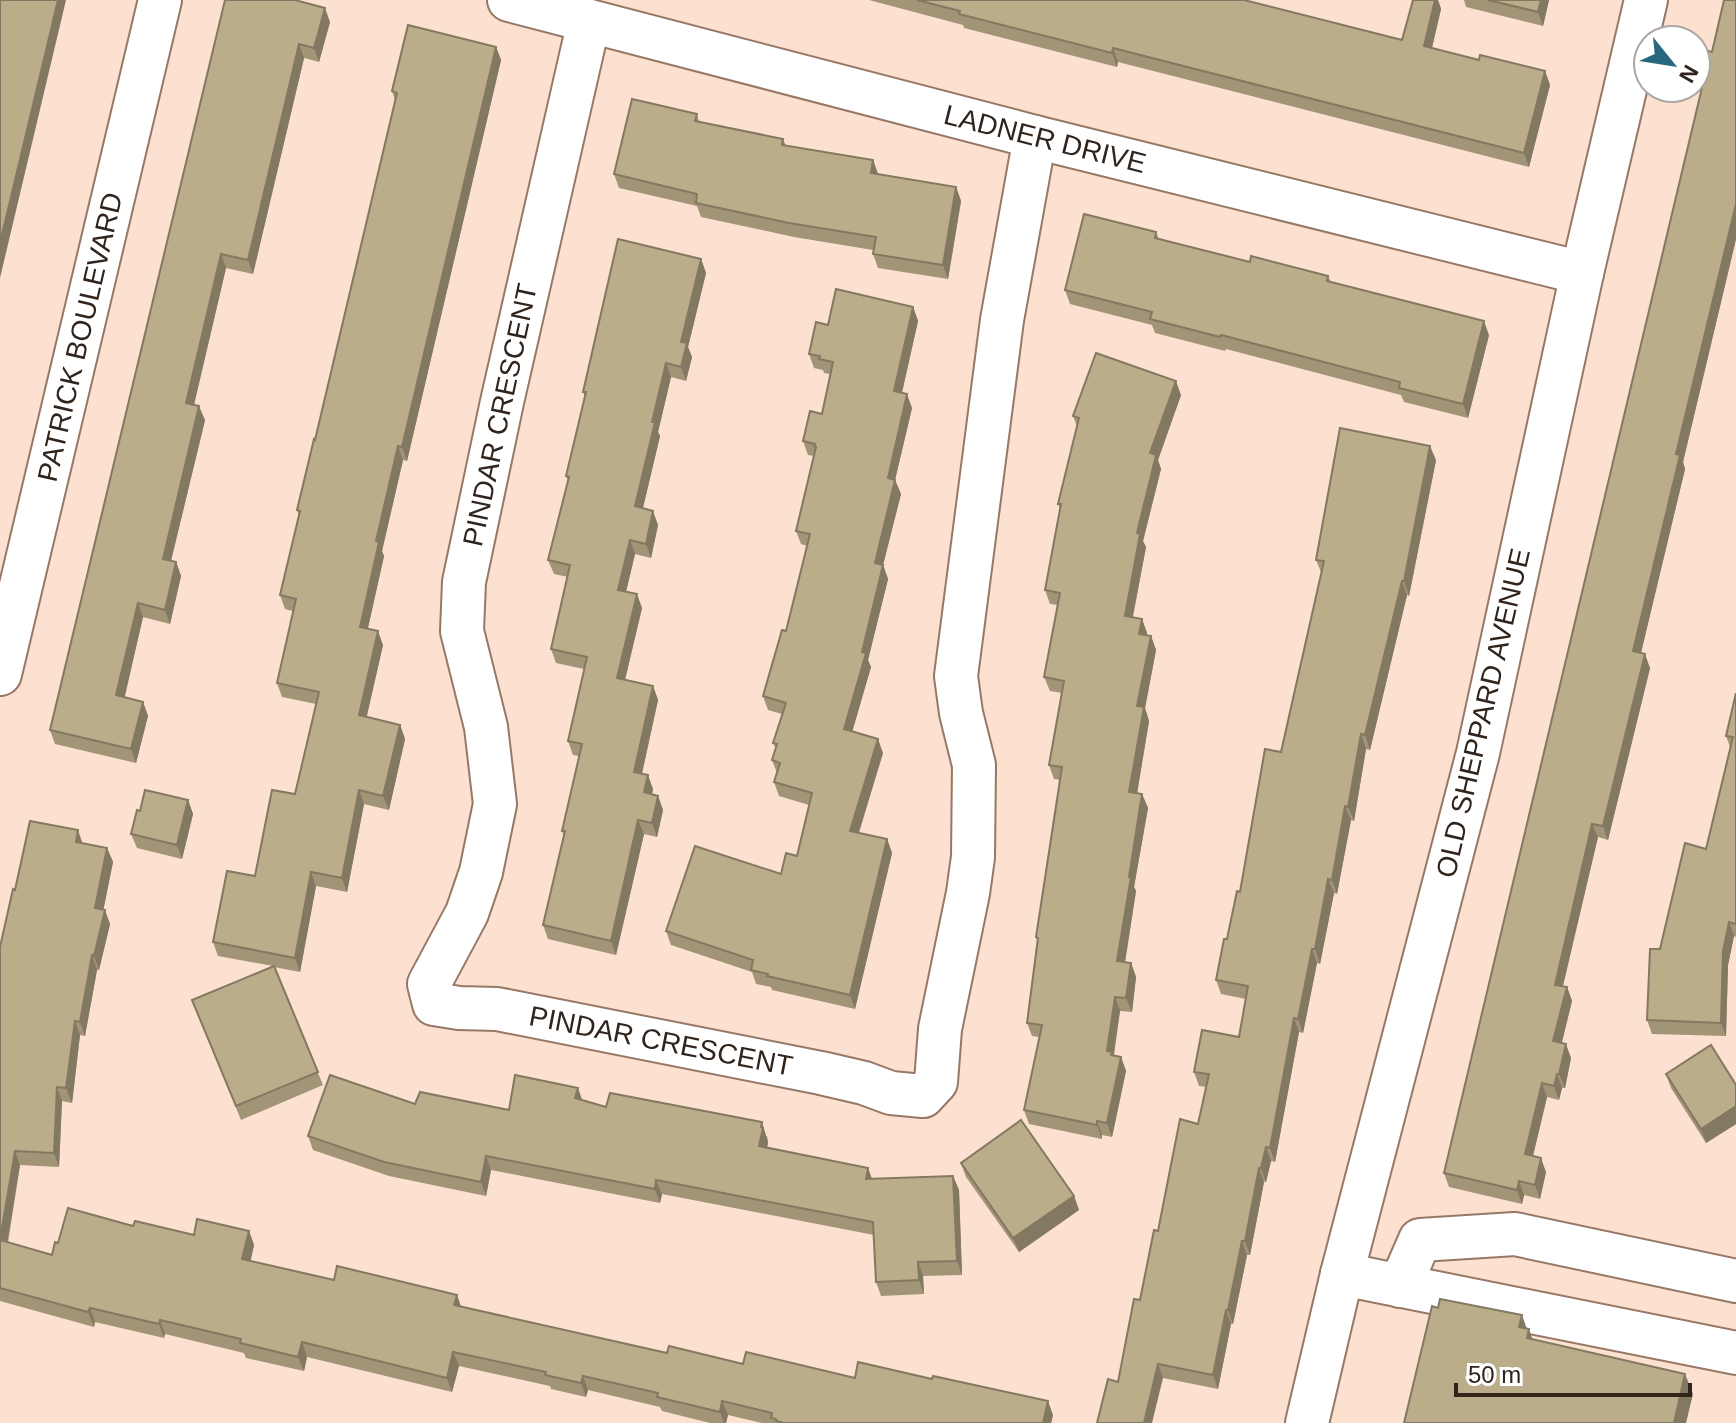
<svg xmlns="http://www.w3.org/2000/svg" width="1736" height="1423" font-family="Arial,sans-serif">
<rect width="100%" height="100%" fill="#fce0d0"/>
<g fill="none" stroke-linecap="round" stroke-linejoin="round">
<g stroke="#977866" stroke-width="46">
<g id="minor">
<path d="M509,0l526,137 547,136"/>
<path d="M589,21l-87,381 -38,180 -2,49 24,96 9,77 -14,68 -14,41 -38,71 5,20 25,4 38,1 324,64 43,10 27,10 32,3 13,-14 4,-53 28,-136 5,-36 1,-92 -13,-52 -5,-37 46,-356 33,-183"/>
<path d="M0,674l160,-674"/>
<path d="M1342,1274l394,79"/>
<path d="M1400,1286l20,-46 95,-6 221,47"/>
<path d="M1307,1423l35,-149 136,-521 104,-480 64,-273"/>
</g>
</g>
<use href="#minor" stroke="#fff" stroke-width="42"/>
</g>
<g fill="#a19477">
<path d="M225,0l105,22 -11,40 -15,-4 -51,216 -27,-6 -32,137 11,15 -34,141 5,1 5,14 -11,48 -27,-7 -19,80 19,5 5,14 -12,47 -81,-19 -5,-14z"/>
<path d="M869,0h375l158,40 11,-40h25l3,9 -9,39 47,12 66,11 5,14 -21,82 -411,-105 -1,5 -153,-39 -1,-3z"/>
<path d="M1464,0h85l-6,26 -77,-19z"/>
<path d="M1736,0v239l-53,223 2,7 -44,184 9,15 -42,172 -10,-3 -36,149 5,1 5,14 -11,42 10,15 -6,30h-3l-3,12 -12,-3 -14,59 13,16 -6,27 -16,-4 -2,9 -73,-17 -5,-14 259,-1088 -4,-11 13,-22z"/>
<path d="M496,47l5,13 -94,401 -4,-1 -21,91 2,5 -16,72 15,17 -17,72 34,8 5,14 -16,71 -25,-6 -17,88 -31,-6 -16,86 -26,-5 49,118 -82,35 -49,-120 81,-34 -55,-10 -5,-14 42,-66 40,-82 21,-90 -34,-7 -5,-14 16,-72 -8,-2 -5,-14 19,-80 -2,-5 18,-70 80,-340 -3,-9z"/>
<path d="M697,114l2,8 84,17 3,7 87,14 5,14 78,13 5,14 -13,78 -70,-11 -5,-14v-4l-79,-13 -93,-20 -4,-11 -78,-18 -5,-14z"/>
<path d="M1156,232l3,7 91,23 78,14 3,6 158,53 -21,83 -64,-16 -3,-7 -175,-46 -1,2 -70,-18 -3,-8 -82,-21 -5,-14z"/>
<path d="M701,259l5,14 -18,74 4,10 -6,24 -15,-4 -13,55 2,4 -17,72 15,17 -7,33 -16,-4 -9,38 16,16 -17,72 28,6 5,14 -16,74 11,15 -1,5 6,2 5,14 -6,27 -13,-3 -28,121 -68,-16 -5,-14 21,-89 -2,-5 17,-75 -6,-1 -5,-14 16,-72 -28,-6 -5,-14 17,-72 -14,-3 -6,-14 20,-79 -2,-5 19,-79 -2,-5z"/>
<path d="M913,307l5,14 -16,72 10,15 -17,72 6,14 -18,71 5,14 -20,81 3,7 -19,64 31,22 -24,80 28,6 5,14 -37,156 -83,-19 -1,-3 -15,-3 -4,-12 -81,-27 -5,-14 115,-57 16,-18 12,-51 -30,-9 -5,-14 3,-9 -5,-13 4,-11 -3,-6 9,-29 -14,-4 -5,-14 23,-65 21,-85 -6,-2 -5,-13 18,-75 -6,-1 -5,-14 19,-27 8,-40 -6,-1 -1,-3 -9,-2 -5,-14 19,-29z"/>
<path d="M1181,395l-23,65 3,9 -18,72 3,6 -13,70 9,2 5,14 -1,2 5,1 5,14 -11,58 4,13 -12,72 5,1 6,14 -14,79 2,4 -11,71 6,1 5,14 -4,35 -12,-1 -6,45 7,1 5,14 -14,66 -10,-2v4l-73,-15 -5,-14 15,-73 -7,-1 -5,-13 10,-82 -1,-4 24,-157 -6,-1 -5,-14 13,-72 -12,-2 -6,-14 14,-72 -8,-1 -5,-14 15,-81 -2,-5 19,-78 -4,-10z"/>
<path d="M1436,460l-27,136 -2,-1 -37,155 -4,-1 -12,72 -3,-1 -14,74 -3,-1 -14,71 -3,-1 -14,70 -4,-1 -24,130 -4,-1 -5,21h-2l-14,73h-3l-14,69h-2l-13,65 -55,-11 -45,4 40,-151 40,-107 8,-37 -7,-1 -5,-14 45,-35 7,-38 -25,-5 -5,-14 24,-88 41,-140 41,-178 -6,-14z"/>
<path d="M1736,693v244l-2,-1 -6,29 -2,71 -74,-2 -5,-14 13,-71 46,-100 24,-102 -4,-11z"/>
<path d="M188,800l5,14 -11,45 -45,-11 -6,-14z"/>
<path d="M83,843l24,5 6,14 -10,48 7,14 -11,46h-2l-12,66 -5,-1 -8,68 -10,-2 -3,66 -39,-2 -12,78 44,12 6,-12 75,-17 61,9 55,-4 5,14 -4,16 417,92 188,25 198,37 -2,8h-289l-34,-8 -2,8h-16l-48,-12 -2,-4 -72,-17 -2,7 -35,-8 -1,-3 -91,-20 -7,26 -145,-35 -3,14 -58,-13 -2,-5 -79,-19 -1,4 -69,-16 -1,5 -94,-26v-354l15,-57z"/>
<path d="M1666,1074l70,11v39l-30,19 -35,-55z"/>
<path d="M582,1100l24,7 161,29 1,6 -1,6 101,20 4,11 81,-3 6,14 3,85 -39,1 1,18 -43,2 -5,-14 -2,-47 -212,-41 -2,9 -169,-33 -5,26 -97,-20 -76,-26 -5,-14 107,-32 94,6z"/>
<path d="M961,1163l113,33 5,14 -60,42 -53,-75z"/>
</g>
<g fill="#837861">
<path d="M58,0h8l-66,278v-35z"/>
<path d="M1435,0h3l3,9 -12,51 -5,-14z"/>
<path d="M1541,0h8l-6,26 -5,-14z"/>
<path d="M325,8l5,14 -11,40 -5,-14z"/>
<path d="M299,44l5,14 -51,216 -5,-14z"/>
<path d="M496,47l5,13 -94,401 -5,-14z"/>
<path d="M1113,48l5,14 -1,5 -5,-14z"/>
<path d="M1545,71l5,14 -21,82 -5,-14z"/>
<path d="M873,160l5,14 -7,-1z"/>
<path d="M956,187l5,14 -13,78 -5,-14z"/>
<path d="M1736,204v35l-53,223 2,7 -47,196 -5,-14 43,-197z"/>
<path d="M221,254l5,14 -35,149 -5,-14z"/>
<path d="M701,259l5,14 -18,74 4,10 -6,24 -5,-14v-25z"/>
<path d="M913,307l5,14 -19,84 -5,-14z"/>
<path d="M1484,321l5,14 -21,83 -5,-14z"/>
<path d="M666,363l5,14 -13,55 2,4 -20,84 -5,-14z"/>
<path d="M1176,381l5,14 -23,65 3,9 -18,72 3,6 -16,83 -5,-14 12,-83 13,-80z"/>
<path d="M907,394l5,14 -17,72 6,14 -18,71 5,14 -20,81 3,7 -22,76 -5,-14 18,-77 26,-174z"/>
<path d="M199,406l6,14 -37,153 -5,-14z"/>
<path d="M398,446l5,14 -21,91 2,5 -19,85 -5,-14 16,-86z"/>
<path d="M1430,446l6,14 -27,136 -5,-15z"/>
<path d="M653,511l5,14 -7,33 -5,-14z"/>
<path d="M630,540l5,14 -12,50 -5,-14z"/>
<path d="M176,562l5,14 -11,48 -5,-14z"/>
<path d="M1402,581l5,14 -37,155 -5,-15z"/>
<path d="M637,594l5,14 -20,84 -5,-14z"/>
<path d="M138,603l5,14 -21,92 -6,-14z"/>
<path d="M1142,619l5,14 -3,15 -5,-14z"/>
<path d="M378,631l5,14 -19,84 -5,-14z"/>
<path d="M1151,636l5,14 -11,58 4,13 -14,85 -6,-14 8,-86z"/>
<path d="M1645,654l5,14 -42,172 -5,-14z"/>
<path d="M653,686l5,14 -19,86 -5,-14z"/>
<path d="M143,702l5,14 -12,47 -5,-14z"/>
<path d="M400,725l5,14 -16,71 -6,-14z"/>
<path d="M1361,734l5,15 -12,72 -6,-14z"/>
<path d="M878,739l5,14 -28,91 -5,-13z"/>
<path d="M648,775l5,14 -4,17 -5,-14z"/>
<path d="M359,790l5,14 -17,88 -5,-14z"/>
<path d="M1142,794l6,14 -14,79 2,4 -13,84 -6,-14 12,-84z"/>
<path d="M658,796l5,14 -6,27 -5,-14z"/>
<path d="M188,800l5,14 -11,45 -5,-14z"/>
<path d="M1345,806l6,14 -14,74 -5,-14z"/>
<path d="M638,820l6,14 -28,121 -5,-14z"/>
<path d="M1592,824l6,13 -38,162 -5,-14z"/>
<path d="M78,830l5,15 -7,-3z"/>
<path d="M887,839l5,14 -37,156 -5,-14z"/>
<path d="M107,848l6,14 -12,60 -6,-14z"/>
<path d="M311,872l5,14 -16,86 -5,-14z"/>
<path d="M1328,879l6,14 -14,71 -5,-15z"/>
<path d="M105,910l5,14 -11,46 -5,-14z"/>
<path d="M1729,922l5,14 -6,29 -2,71 -5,-13 2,-72z"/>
<path d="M1312,949l5,14 -14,70 -5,-14z"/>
<path d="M92,955l5,15 -12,66 -5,-14z"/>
<path d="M1131,963l5,14 -4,35 -6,-14z"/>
<path d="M1567,987l5,14 -13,54 -6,-14z"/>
<path d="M1115,997l5,14 -7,46 -6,-6z"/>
<path d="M1294,1018l5,14 -24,130 -5,-14z"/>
<path d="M75,1021l5,14 -8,68 -6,-15z"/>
<path d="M1566,1044l5,14 -6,30 -6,-14z"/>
<path d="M1121,1057l5,14 -14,66 -5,-14z"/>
<path d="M1557,1074l5,14 -3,12 -5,-14z"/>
<path d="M1542,1083l5,14 -17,71 -5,-14z"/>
<path d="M57,1087l5,14 -3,66 -5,-14z"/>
<path d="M578,1088l5,14 -8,-4z"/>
<path d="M1736,1106v18l-30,19 -5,-14z"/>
<path d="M1097,1121l5,14v4l-5,-14z"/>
<path d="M762,1122l6,20 -3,18 -6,-14z"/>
<path d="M1266,1147l5,14 -5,21 -5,-14z"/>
<path d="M15,1151l5,14 -15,90 -5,-15z"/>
<path d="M486,1156l5,14 -5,26 -5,-14z"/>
<path d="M1541,1158l5,14 -6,27 -5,-14z"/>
<path d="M868,1168l5,14 -7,-3z"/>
<path d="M1259,1168l5,14 -14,73 -5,-14z"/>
<path d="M953,1176l6,14 3,85 -5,-14z"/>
<path d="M656,1180l6,14 -2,9 -5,-14z"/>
<path d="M1519,1181l5,14 -2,9 -5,-14z"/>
<path d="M1074,1196l5,14 -60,42 -6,-14z"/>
<path d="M249,1231l5,14 -6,28 -6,-14z"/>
<path d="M1242,1241l5,14 -14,69 -5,-14z"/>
<path d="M918,1262l5,14 1,18 -5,-14z"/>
<path d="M457,1295l5,14 -8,-4z"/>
<path d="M90,1308l5,14 -1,5 -6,-15z"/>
<path d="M1226,1310l5,14 -13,65 -5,-14z"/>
<path d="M1522,1315l6,17 1,-3 7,21 -17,-23z"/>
<path d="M160,1320l5,14 -1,4 -5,-14z"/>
<path d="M302,1342l5,15 -3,14 -6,-14z"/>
<path d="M453,1352l6,14 -7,26 -5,-14z"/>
<path d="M1158,1364l5,14 -11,45h-8z"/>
<path d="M1685,1374l8,20 -7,29h-12z"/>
<path d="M583,1376l5,14 -2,7 -5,-14z"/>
<path d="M722,1401l6,14 -2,8h-2l-4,-11z"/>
<path d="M1048,1401l5,14 -2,8h-8z"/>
</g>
<g fill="#bbac8a" stroke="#837861" stroke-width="2">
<path d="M0,0h58l-58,243z"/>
<path d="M225,0h70l30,8 -11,40 -15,-4 -51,216 -27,-6 -35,149 13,3 -36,153 13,3 -11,48 -27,-7 -22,92 27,7 -12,47 -81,-19z"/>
<path d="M917,0h327l158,40 11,-40h22l-11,46 55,14 1,-5 65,16 -21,82 -411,-105 -1,5 -153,-39 1,-3z"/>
<path d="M1488,0h53l-3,12z"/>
<path d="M1724,0h12v204l-60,250 4,1 -47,196 12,3 -42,172 -11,-2 -37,161 12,2 -14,54 13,3 -7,30h-2l-3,12 -12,-3 -17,71 16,4 -6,27 -16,-4 -2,9 -73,-17 261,-1098 -6,-1 6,-24 7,2z"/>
<path d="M408,25l88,22 -94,400 -4,-1 -22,95 3,1 -19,85 18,4 -19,84 41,10 -17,71 -24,-6 -17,88 -31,-6 -16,86 -82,-16 14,-71 28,5 17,-86 23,4 24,-102 -42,-9 19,-84 -16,-4 20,-84 -3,-1 17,-71 1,1 82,-347 -5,-2z"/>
<path d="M632,99l65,15 -2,7 88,18 -1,6 91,15 -2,13 85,14 -13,78 -70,-11 3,-17 -87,-14 -93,-20 1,-9 -83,-20z"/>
<path d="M1084,214l72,18 -1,6 95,24 1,-6 77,20 -1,5 157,40 -21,83 -64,-16 1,-6 -179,-47 -1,2 -70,-18 2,-7 -87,-22z"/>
<path d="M618,239l83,20 -20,83 6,1 -6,24 -15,-4 -14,59h3l-20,84 18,5 -7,33 -16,-4 -12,50 19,4 -20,84 36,8 -19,86 14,3 -4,17 14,4 -6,27 -14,-3 -27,121 -68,-16 22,-94h-3l20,-87 -14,-3 19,-84 -36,-8 19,-84 -22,-5 21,-83 -3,-1 20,-84h-3z"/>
<path d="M836,289l77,18 -19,84 13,3 -19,84 7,2 -20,83 8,2 -21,87 4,1 -22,76 34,10 -28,92 37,8 -37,156 -83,-19 1,-2 -17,-4 2,-10 -87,-29 29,-85 86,28 5,-21 11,3 15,-63 -38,-11 6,-19 -8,-3 5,-16 -4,-1 13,-40 -23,-7 19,-66 4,1 24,-97 -14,-3 20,-84 -2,-1 1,-2 -12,-3 7,-30 12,3 11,-52 -14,-3 1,-3 -11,-2 7,-32 12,3z"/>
<path d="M1096,353l80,28 -26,72 6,2 -19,78 3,1 -15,82 17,3 -3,15 12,2 -14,70 7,1 -15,85 13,2 -13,83h2l-14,84 14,2 -5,35 -11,-1 -8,54 5,1 -1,3 10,2 -14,66 -10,-2v4l-73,-15 18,-85 -15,-2 11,-85 -2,-1 26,-170 -13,-2 15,-84 -20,-4 16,-84 -15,-3 16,-86h-3l21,-86 -6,-2z"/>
<path d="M1340,428l90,18 -26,135h-2l-37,154 -4,-1 -13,73 -3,-1 -13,74 -4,-1 -13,70h-3l-14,70 -4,-1 -24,130 -4,-1 -5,21h-2l-14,73h-3l-14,69h-2l-13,65 -55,-11 -14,59h-47l11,-44 10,3 16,-83 6,1 14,-70 4,1 22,-112 18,5 11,-50 -15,-2 8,-42 37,7 9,-51 -32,-6 8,-41h3l10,-48 3,1 25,-143 16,3 43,-191 -8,-1z"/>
<path d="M1736,693v231l-7,-2 -6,29 -2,72 -74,-3 3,-71h10l25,-106 21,6 27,-112 -7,-1z"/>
<path d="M145,790l43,10 -11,45 -46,-11 6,-24 3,1z"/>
<path d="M30,821l48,9 -2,12 31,6 -12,60 10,2 -11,46 -2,-1 -12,67 -5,-1 -9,67 -9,-1 -3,66 -39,-2 -15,89 52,15 3,-13 3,1 10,-35 65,18 2,-5 59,14 3,-16 52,12 -7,28 92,21 3,-14 120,29 -3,10 213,48 2,-7 74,18 3,-12 109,26 3,-16 74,17 1,-3 115,25 -5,22h-259l-8,-2v-2l-5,-1 1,-5 -50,-12 -2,11 -63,-15 1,-4 -75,-17 -2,7 -36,-8 1,-3 -93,-20 -6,26 -145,-36 -4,15 -58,-14 1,-4 -81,-19 -1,4 -69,-16 -2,4 -88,-24v-341l13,-58 2,1z"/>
<path d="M274,966l44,106 -82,34 -44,-106z"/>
<path d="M1711,1045l25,40v21l-35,23 -35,-55z"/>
<path d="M330,1075l85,29 5,-12 89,18 6,-35 63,13 -3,10 31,9 4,-14 152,29 -1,5 2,1 -4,18 109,22 -2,11 87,-3 4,85 -39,1 1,18 -43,2 -3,-60 -217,-42 -1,9 -169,-33 -5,26 -97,-20 -76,-26z"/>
<path d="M1021,1120l53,76 -61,42 -52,-75z"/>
<path d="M1440,1299l82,16 -3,12 10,2 -2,9 158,36 -11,49h-270l28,-117 6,2z"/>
</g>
<g text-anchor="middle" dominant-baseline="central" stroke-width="6" stroke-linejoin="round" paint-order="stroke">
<g font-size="28" fill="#30241c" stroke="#fff">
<text transform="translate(1045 139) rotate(14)">LADNER DRIVE</text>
<text transform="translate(80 337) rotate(-77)">PATRICK BOULEVARD</text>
<text transform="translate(500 415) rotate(-78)">PINDAR CRESCENT</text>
<text transform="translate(1483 713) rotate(-77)">OLD SHEPPARD AVENUE</text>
<text transform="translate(661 1041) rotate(11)">PINDAR CRESCENT</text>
</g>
</g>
<g transform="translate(1672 64) rotate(120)"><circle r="38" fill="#ffffff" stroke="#aca7a4" stroke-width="2"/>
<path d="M0-6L14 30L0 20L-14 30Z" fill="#28677c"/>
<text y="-12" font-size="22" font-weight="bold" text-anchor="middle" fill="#30241c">N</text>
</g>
<path d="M1456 1383v12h234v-12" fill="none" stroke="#30241c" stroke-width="4"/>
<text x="1468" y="1383" font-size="24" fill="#30241c" stroke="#ffffff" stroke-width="6" paint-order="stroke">50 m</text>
</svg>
